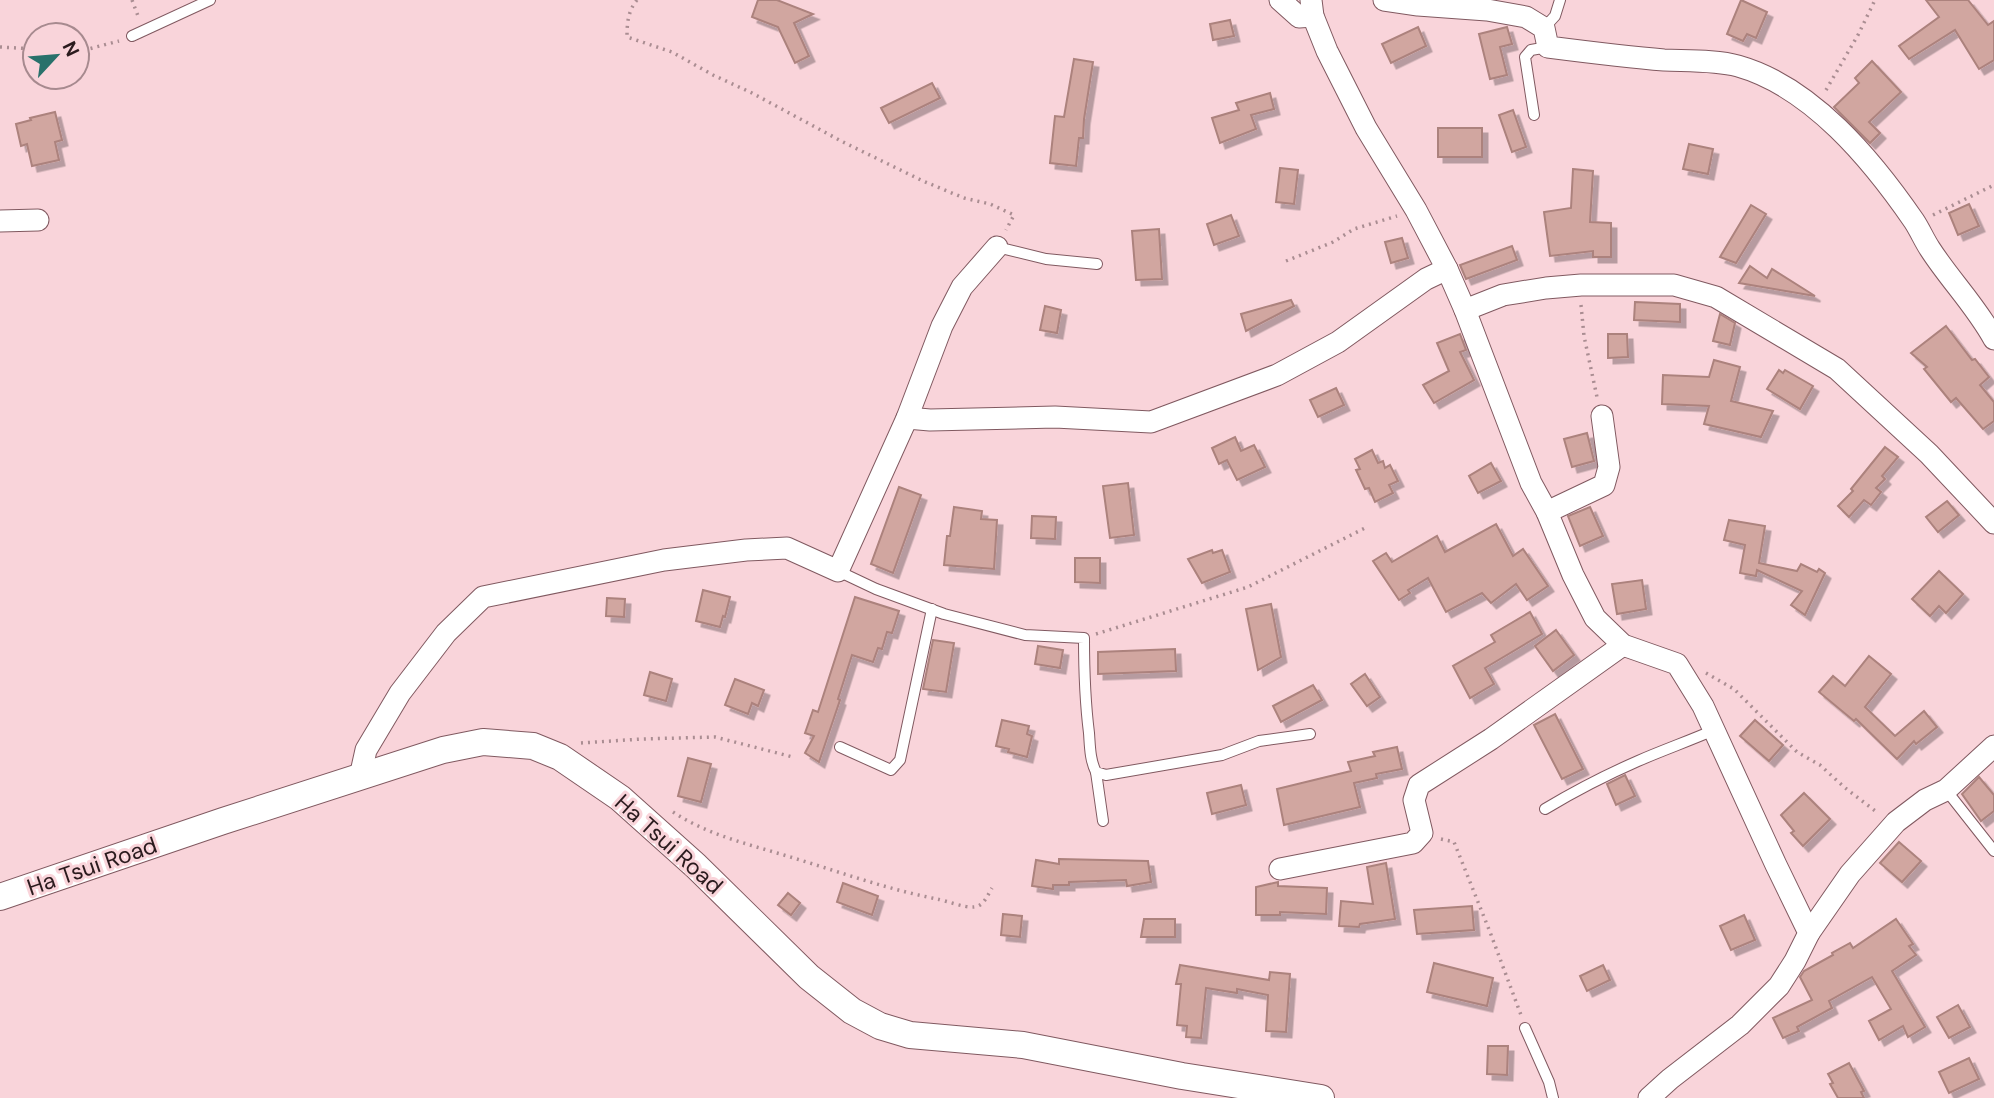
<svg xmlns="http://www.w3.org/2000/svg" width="1994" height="1098" font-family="'DM Sans',sans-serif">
<defs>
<filter id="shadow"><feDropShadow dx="5.5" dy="5.5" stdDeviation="0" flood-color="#0004"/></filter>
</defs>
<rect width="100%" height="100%" fill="#f9d4da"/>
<g fill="#d1a6a0" stroke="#ac827d" stroke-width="2" filter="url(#shadow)">
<path d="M758,0h19l36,14 -19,9 15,33 -14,7 -17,-36 -26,-10z"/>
<path d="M1741,0l26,12 -11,26 -9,-4 -4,7 -16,-7z"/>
<path d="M1926,0h42l20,25 6,-4v39l-15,9 -24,-39 -46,29 -10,-13 40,-29z"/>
<path d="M1230,20l4,16 -21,4 -3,-16z"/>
<path d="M1418,27l8,19 -35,17 -9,-19z"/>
<path d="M1507,27l5,17 -12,3 7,28 -17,4 -11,-45z"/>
<path d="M1074,59l19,3 -9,57 -1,19h-4l-3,28 -26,-3 5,-47 9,1z"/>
<path d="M1872,61l29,31 -32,30 11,11 -10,10 -36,-36 25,-24 -4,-5z"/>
<path d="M932,83l8,15 -51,25 -8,-15z"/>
<path d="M1270,93l4,16 -23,6 5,14 -36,14 -8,-25 27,-8 -3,-7z"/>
<path d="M1513,110l13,37 -14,5 -13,-37z"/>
<path d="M55,112l7,28 -7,2 4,18 -27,6 -5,-22 -6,2 -5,-22 15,-4 -1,-2z"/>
<rect x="1438" y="128" width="44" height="29"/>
<path d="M1689,144l24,5 -5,25 -25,-5z"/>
<path d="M1280,168l18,2 -4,34 -18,-2z"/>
<path d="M1573,169l20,2 -3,51 21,1v34h-18v-6l-43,5 -6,-44 27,-4z"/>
<path d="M1969,204l10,22 -21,9 -9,-22z"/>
<path d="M1751,205l15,9 -30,49 -16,-6z"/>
<path d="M1231,215l8,21 -25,9 -7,-21z"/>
<path d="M1159,229l3,50 -26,1 -4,-49z"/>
<path d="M1402,238l6,20 -17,5 -6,-21z"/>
<path d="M1512,246l5,14 -51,19 -6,-14z"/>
<path d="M1750,266l17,12 5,-9 43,27 -76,-13z"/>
<path d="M1291,300l3,6 -48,25 -5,-17z"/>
<path d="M1635,302l45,2v18l-46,-2z"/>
<path d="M1045,306l16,4 -4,23 -17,-3z"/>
<path d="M1720,314l15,9 -5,22 -17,-4z"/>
<path d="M1946,326l26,34 3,-1 14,18 -9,8 14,17v19l-11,8 -27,-31 -5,4 -27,-33 3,-2 -16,-14z"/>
<path d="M1460,334l6,16 -6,2 14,28 -40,23 -11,-18 26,-14 -12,-28z"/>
<path d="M1608,334h19l1,23 -20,1z"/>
<path d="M1714,360l26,7 -9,34 42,10 -12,26 -57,-13 5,-18 -47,-2 1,-29 46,2z"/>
<path d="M1779,370l4,3 2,-3 28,16 -13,23 -33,-20z"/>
<path d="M1336,388l8,17 -26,12 -8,-17z"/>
<path d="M1587,433l7,28 -22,6 -8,-28z"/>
<path d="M1235,437l6,14 13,-6 11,22 -28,13 -10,-20 -8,4 -7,-16z"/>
<path d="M1885,447l13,10 -16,19 3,3 -9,9 5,4 -10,13 -7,-5 -15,17 -11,-11 15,-15 -2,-2z"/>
<path d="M1372,450l6,13 5,-2 2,7 5,-3 8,16 -9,4 4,8 -18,9 -6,-14 -4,1 -9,-19 4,-1 -5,-10z"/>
<path d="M1491,463l10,18 -23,12 -9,-17z"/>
<path d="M1128,483l6,52 -24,3 -7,-52z"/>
<path d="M899,487l22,8 -28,78 -22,-9z"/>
<path d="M1947,501l12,14 -21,17 -12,-15z"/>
<path d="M954,507l28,4 -1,8 16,1 -3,49 -50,-4 3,-29h3z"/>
<path d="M1590,507l13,29 -23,10 -12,-30z"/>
<path d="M1032,516l24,1 -1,22 -24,-1z"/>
<path d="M1729,520l36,6 -6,37 38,8 4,-7 16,8 2,-3 6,4 -20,42 -14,-10 11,-14 -45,-21 -1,6 -16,-3 5,-28 -21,-5z"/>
<path d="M1496,524l17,32 10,-7 25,37 -21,14 -11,-16 -25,19 -9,-10 -36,19 -18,-34 -20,12 2,3 -11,7 -26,-39 13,-8 6,9 45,-26 8,16z"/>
<path d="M1212,550l1,3 9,-3 8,22 -28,11 -14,-24z"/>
<path d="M1075,558h25v25l-25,-1z"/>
<path d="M1939,571l24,23 -17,19 -7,-7 -9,10 -18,-17z"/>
<path d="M1642,580l4,29 -29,5 -5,-30z"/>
<path d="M703,590l27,7 -5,20 -2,-1 -3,11 -24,-6z"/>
<path d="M855,597l44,14 -7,22 -5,-1 -5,17 -4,-1 -5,14 -21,-7 -14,44 2,1 -21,62 -14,-9 9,-17 -9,-3 8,-23 5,2z"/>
<path d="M607,598l18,1 -1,18 -18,-1z"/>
<path d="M1271,604l10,53 -23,13 -12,-61z"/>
<path d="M1530,612l12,22 -57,34 9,16 -24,14 -17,-32 42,-24 -4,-7z"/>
<path d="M1556,630l18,25 -21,16 -18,-25z"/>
<path d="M933,640l21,3 -8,49 -23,-3z"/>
<path d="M1038,646l25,4 -3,18 -25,-4z"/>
<path d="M1175,649l1,22 -78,3v-22z"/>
<path d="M1869,656l22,18 -26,33 30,29 29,-25 13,16 -21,17 -2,-3 -17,18 -41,-40 -2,2 -35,-29 14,-16 12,10z"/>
<path d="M650,672l22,7 -6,22 -22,-6z"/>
<path d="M1365,674l15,23 -13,9 -16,-22z"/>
<path d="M735,679l29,11 -6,16 -6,-3 -4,11 -23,-9z"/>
<path d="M1313,685l9,15 -41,22 -8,-16z"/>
<path d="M1555,714l28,55 -21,10 -28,-54z"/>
<path d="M1002,720l27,6 -2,8 5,2 -5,21 -19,-5 1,-3 -13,-3z"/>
<path d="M1755,720l28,25 -14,16 -29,-25z"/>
<path d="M1397,747l5,22 -26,5 1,4 -23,5 6,24 -76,18 -7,-36 74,-18 -3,-9 27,-6 -2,-4z"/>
<path d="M688,758l23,6 -10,38 -23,-6z"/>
<path d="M1625,775l10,21 -19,9 -9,-21z"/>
<path d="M1979,777l15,18v16l-13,10 -19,-27z"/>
<path d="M1241,785l5,20 -34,9 -5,-21z"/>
<path d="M1804,793l26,26 -27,27 -12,-13 3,-2 -13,-16z"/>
<path d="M1899,842l22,19 -19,21 -22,-19z"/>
<path d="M1059,859l89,2 3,21 -24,4 -1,-6 -57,2v3h-16v4l-21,-3 4,-26 23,4z"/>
<path d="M1386,863l9,56 -35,5 -1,3 -20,-1 2,-25 32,3 -6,-37z"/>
<path d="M1278,882v4l49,2 -1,26 -46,-2v3h-24v-28z"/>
<path d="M843,883l35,13 -6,19 -35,-13z"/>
<path d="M788,893l12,10 -9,12 -13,-10z"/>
<path d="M1472,906l2,24 -57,4 -3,-24z"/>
<path d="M1003,914l19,2 -2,21 -19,-2z"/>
<path d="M1744,915l11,25 -24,10 -11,-24z"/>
<path d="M1144,919h31v18h-34z"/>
<path d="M1896,919l17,25 -4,2 7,9 -24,16 33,56 -17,10 -5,-11 -24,14 -10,-19 22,-12 -19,-32 -43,24 3,7 -35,19 2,4 -16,7 -10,-20 39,-18 -12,-23 4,-6 29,-16 -1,-2 18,-10 3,5z"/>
<path d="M1434,963l59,15 -6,28 -60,-14z"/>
<path d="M1180,965l89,15 1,-8 20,2 -4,58 -20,-1 2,-36 -31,-6v4l-31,-5 -5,50 -15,-1 1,-11 -10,-1 4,-41h-5z"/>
<path d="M1603,965l7,15 -23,11 -7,-15z"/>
<path d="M1958,1005l12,22 -21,11 -12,-21z"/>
<path d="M1488,1046h20l-1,29 -20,-1z"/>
<path d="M1969,1058l10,21 -30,14 -10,-21z"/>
<path d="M1849,1063l15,28 -3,1 3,6h-26l-8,-14 3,-1 -5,-9z"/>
</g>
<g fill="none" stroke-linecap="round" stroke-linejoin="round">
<g stroke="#805960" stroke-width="12">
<g id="service">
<path d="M1544,28l11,-12 5,-16"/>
<path d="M132,36l78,-36"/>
<path d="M1534,115l-9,-58 6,-7 17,-3"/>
<path d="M997,247l49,12 51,5"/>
<path d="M838,571l38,18 68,25 81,21 59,3c0,32 1,63 5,95 1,14 1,27 7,39l10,3 116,-20 37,-14 51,-7"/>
<path d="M840,747l51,23 9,-10 32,-151"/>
<path d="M1096,772l7,49"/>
<path d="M1946,790l48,61"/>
<path d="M1545,809c30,-18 61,-34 93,-48 25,-11 51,-20 76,-31"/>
<path d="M1525,1028l24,54 4,16"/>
</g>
</g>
<g stroke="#805960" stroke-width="23">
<g id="minor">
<path d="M1280,0l19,17 14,-1"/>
<path d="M1311,0l2,16 14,35 39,77 50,82 31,59 18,41 66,173 16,29 26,63 22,43 28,27 54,19 26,42 73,159 33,68 -14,28 -16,25 -39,39 -70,54 -21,19"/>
<path d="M1384,0l34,5 69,5 39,7 18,11 4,19c39,5 78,10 116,13 23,1 53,0 74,6 74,21 134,94 176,155 6,9 10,19 16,28 20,31 46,57 64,90"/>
<path d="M0,221l38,-1"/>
<path d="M1465,310l38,-15 43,-7 35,-3h93l42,12 121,72 92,85 65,69"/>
<path d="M907,418l23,2 125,-3 96,5 126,-47 61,-33 88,-63 21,-10"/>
<path d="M1547,512l57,-27 5,-18 -7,-51"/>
<path d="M360,777l6,-27 34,-57 46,-60 37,-36 181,-37 82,-10 41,-2 51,23 69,-153 35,-92 20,-39 35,-40"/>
<path d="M1280,869l133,-26 9,-10 -8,-33 5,-15 72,-46 132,-94"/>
<path d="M1809,933l41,-59 46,-52 29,-22 21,-10 48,-44"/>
</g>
</g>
<g stroke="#805960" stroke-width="28">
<path id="tertiary" d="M0,897l223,-76 220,-71 40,-8 50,4 27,11 60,41 76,68 113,111 43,34 28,15 30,9 113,10 159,31 139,22"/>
</g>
<g stroke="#aa8d92" stroke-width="3.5" stroke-dasharray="2 5" stroke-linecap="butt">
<path d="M132,0l6,16"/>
<path d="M637,0c-9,11 -10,23 -10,37l45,15 41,23 39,18 91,49 80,39 41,17 26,6 24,11 -8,15"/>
<path d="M0,47l35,2"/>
<path d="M77,52l42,-11"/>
<path d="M1826,90l32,-55 17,-35"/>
<path d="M1933,215l61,-30"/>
<path d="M1286,261l47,-19 21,-13 43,-13"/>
<path d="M1581,305l3,31 13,61"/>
<path d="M1096,634l152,-47 119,-60"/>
<path d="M1706,673l28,16 63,63 23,13 24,22 34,26"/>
<path d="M581,743l61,-4 73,-2 78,20"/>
<path d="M673,812c35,23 75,32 114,44 50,15 99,33 150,43 10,2 28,9 37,8 10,-1 13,-11 18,-19"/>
<path d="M1441,839l13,3 36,90 31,83"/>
</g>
<use href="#service" stroke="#fff" stroke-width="10"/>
<use href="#minor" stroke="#fff" stroke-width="21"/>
<use href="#tertiary" stroke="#fff" stroke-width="26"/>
</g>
<g text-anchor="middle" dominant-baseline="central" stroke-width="6" stroke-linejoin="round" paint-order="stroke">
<g font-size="23" fill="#2b1b1e" stroke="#f9d4da">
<text transform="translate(669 844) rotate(42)">Ha Tsui Road</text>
<text transform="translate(92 866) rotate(-19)">Ha Tsui Road</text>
</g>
</g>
<g transform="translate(56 56) rotate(64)"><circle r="33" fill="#f9d4da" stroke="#a78a8f" stroke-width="2"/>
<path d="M0-5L12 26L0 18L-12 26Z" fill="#29716b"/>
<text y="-10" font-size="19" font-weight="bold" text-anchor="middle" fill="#2b1b1e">N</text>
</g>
</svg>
